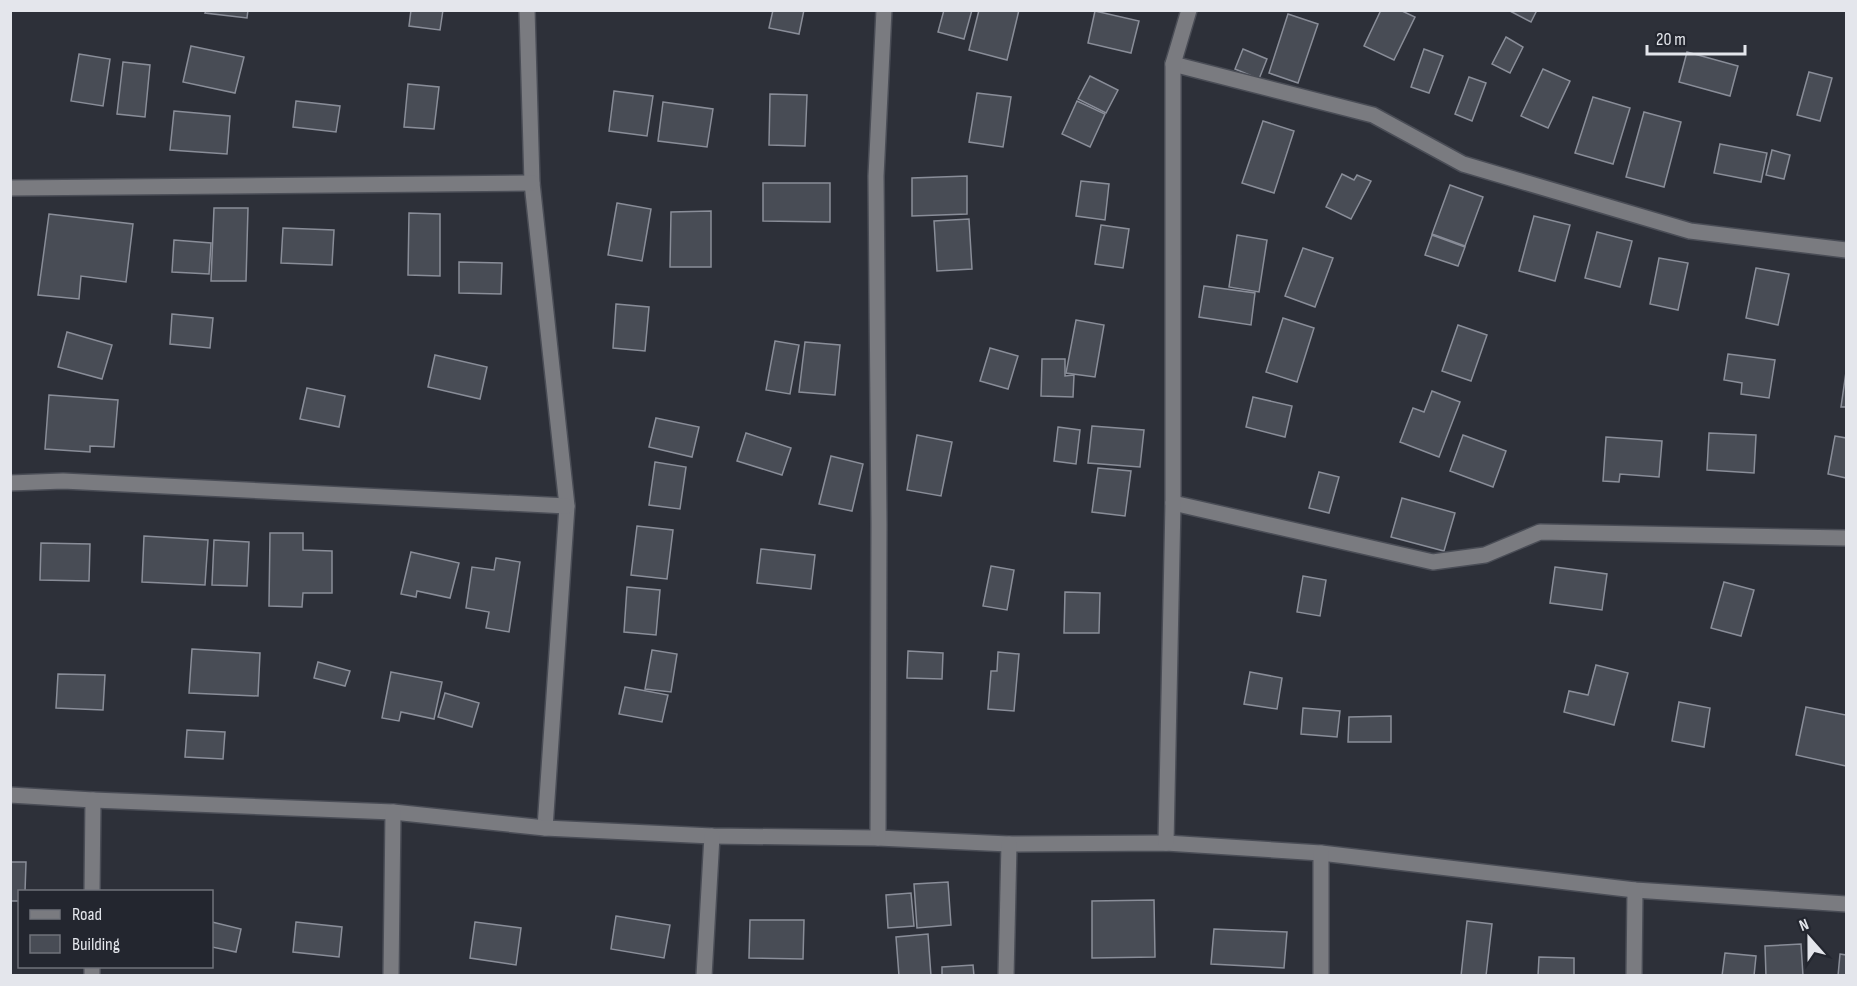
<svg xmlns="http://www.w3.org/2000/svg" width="1857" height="986" font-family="'Sofia Sans Condensed',sans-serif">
<rect width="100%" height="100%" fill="#2d3039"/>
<g fill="#484c55" stroke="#898d98" stroke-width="1.5">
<path d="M206,10h42l-1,8 -42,-5z"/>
<path d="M411,10h32l-3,20 -31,-4z"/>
<path d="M773,10h31l-5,24 -30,-6z"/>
<path d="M944,10h28l-8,29 -26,-7z"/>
<path d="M979,10h40l-12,50 -38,-10z"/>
<path d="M1381,10h19l15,7 -21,43 -30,-14z"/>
<path d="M1508,10h29l-6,12z"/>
<path d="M1095,11l44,10 -8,32 -43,-10z"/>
<path d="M1288,14l30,10 -20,59 -29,-10z"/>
<path d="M1506,37l17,10 -13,26 -18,-9z"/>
<path d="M191,46l53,11 -9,36 -52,-11z"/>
<path d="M1243,49l24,10 -8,20 -24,-10z"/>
<path d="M1424,49l19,7 -14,37 -18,-6z"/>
<path d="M1687,52l51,14 -8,30 -51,-14z"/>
<path d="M79,54l31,5 -7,47 -32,-5z"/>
<path d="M123,62l27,3 -5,52 -28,-3z"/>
<path d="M1543,69l27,12 -22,47 -27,-12z"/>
<path d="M1809,72l23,6 -12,43 -23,-6z"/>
<path d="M1090,76l28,14 -12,23 -28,-14z"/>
<path d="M1469,77l17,6 -14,38 -17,-7z"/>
<path d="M408,84l31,3 -5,42 -30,-2z"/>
<path d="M614,91l39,5 -6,40 -38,-5z"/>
<path d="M977,93l34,4 -8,50 -34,-5z"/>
<path d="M770,94l37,1 -2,51 -36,-1z"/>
<path d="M1593,97l37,11 -17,56 -38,-11z"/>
<path d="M296,101l44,5 -4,26 -43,-5z"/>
<path d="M1077,101l28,13 -15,33 -28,-13z"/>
<path d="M663,102l50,7 -6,38 -49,-6z"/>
<path d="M174,111l56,5 -3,38 -57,-4z"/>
<path d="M1644,112l37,10 -17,65 -38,-10z"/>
<path d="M1263,121l31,10 -20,62 -32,-10z"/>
<path d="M1720,144l47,9 -6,29 -47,-9z"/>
<path d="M1772,150l18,5 -6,24 -18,-4z"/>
<path d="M1342,174l12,6 3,-5 14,6 -20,38 -25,-12z"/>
<path d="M967,176v38l-55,2v-38z"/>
<path d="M1081,181l28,3 -4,36 -29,-4z"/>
<path d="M763,183h67v39l-67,-1z"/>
<path d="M1450,185l33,12 -18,49 -33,-12z"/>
<path d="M617,203l34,6 -9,52 -34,-6z"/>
<path d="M214,208h34l-2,73h-35z"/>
<path d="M711,211v56h-41l1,-55z"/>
<path d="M409,213l31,1v62l-32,-1z"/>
<path d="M49,214l84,10 -7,58 -45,-6 -2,23 -41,-4z"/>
<path d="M1534,216l36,9 -15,56 -36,-10z"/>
<path d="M969,219l3,50 -35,2 -3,-50z"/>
<path d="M1101,225l28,4 -6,39 -28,-4z"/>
<path d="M283,228l51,2 -2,35 -51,-2z"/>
<path d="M1597,232l35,9 -12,46 -35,-9z"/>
<path d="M1237,235l30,5 -8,52 -30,-5z"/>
<path d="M1432,235l33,12 -7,19 -33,-11z"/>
<path d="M174,240l37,3 -2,31 -37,-2z"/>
<path d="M1303,248l30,10 -18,49 -30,-11z"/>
<path d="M1659,258l29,5 -10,47 -28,-6z"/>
<path d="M459,262l43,1 -1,31 -42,-1z"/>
<path d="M1756,268l33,6 -11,51 -32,-7z"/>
<path d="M1204,286l51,7 -4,32 -52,-8z"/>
<path d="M616,304l33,3 -4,44 -32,-3z"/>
<path d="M172,314l41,4 -3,30 -40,-4z"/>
<path d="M1283,318l31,10 -17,54 -31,-10z"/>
<path d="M1076,320l28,5 -9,52 -29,-4z"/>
<path d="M1458,325l29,10 -16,46 -29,-10z"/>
<path d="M67,332l45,13 -10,34 -44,-12z"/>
<path d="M775,341l24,4 -9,49 -24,-4z"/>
<path d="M805,342l35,3 -5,50 -36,-3z"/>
<path d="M990,348l28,8 -10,33 -28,-8z"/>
<path d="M1728,354l47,6 -6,38 -28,-4 1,-11 -18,-3z"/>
<path d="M435,355l52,12 -7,32 -52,-12z"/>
<path d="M1042,359h23v17l9,-1 -1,22 -32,-1z"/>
<path d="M1846,372v35h-5z"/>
<path d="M307,388l38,8 -6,31 -39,-8z"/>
<path d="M1432,391l28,11 -21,55 -39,-15 13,-34 11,4z"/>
<path d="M49,395l69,5 -4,47 -24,-1v6l-45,-3z"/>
<path d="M1253,397l39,9 -7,31 -39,-10z"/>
<path d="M656,418l43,9 -7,30 -43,-10z"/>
<path d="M1092,426l52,4 -4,37 -52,-4z"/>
<path d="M1058,427l22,3 -4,34 -22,-3z"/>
<path d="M746,433l45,15 -9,27 -45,-14z"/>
<path d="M1709,433l47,2 -2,38 -47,-3z"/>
<path d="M917,435l35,7 -11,54 -34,-6z"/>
<path d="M1463,435l43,16 -13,36 -43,-16z"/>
<path d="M1835,436l11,2v40l-18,-4z"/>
<path d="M1606,437l56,4 -3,36 -39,-3 -1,8 -16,-1z"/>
<path d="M831,456l32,8 -11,47 -33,-7z"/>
<path d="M655,462l31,5 -6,42 -31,-4z"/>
<path d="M1098,468l33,3 -6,45 -33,-4z"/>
<path d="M1319,472l20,5 -10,36 -20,-5z"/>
<path d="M1402,498l53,15 -11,38 -53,-14z"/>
<path d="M637,526l36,4 -6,49 -36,-4z"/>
<path d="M270,533h33v17l29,1v42h-29l-1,14 -33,-1z"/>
<path d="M144,536l64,4 -3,45 -63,-3z"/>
<path d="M214,540l35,2 -2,44 -35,-1z"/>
<path d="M41,543l49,1 -1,37 -49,-1z"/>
<path d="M761,549l54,6 -4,34 -54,-6z"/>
<path d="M411,552l48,11 -9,35 -33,-7 -1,6 -15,-3z"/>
<path d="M496,558l24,4 -11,70 -23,-4 3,-16 -23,-4 6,-41 22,3z"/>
<path d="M991,566l23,4 -7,40 -24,-4z"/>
<path d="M1555,567l52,7 -5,36 -52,-7z"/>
<path d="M1303,576l23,4 -6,36 -23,-4z"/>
<path d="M1724,582l30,8 -13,46 -30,-8z"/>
<path d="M627,587l33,3 -4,45 -32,-3z"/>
<path d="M1065,592l35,1 -1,40h-35z"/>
<path d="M192,649l68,4 -2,43 -69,-3z"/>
<path d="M652,650l25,4 -6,38 -26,-3z"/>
<path d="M908,651l35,2 -1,26 -35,-1z"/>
<path d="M998,652l21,2 -5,57 -26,-2 3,-38h6z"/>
<path d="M318,662l32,9 -5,15 -31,-8z"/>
<path d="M1596,665l32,8 -14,52 -50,-13 5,-21 19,4z"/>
<path d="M391,672l51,10 -8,37 -33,-7 -2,9 -17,-3z"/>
<path d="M1250,672l32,6 -5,31 -33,-5z"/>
<path d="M58,674l47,1 -2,35 -47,-2z"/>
<path d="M625,687l43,8 -6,27 -43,-8z"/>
<path d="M445,693l34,10 -7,24 -34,-10z"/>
<path d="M1679,702l31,6 -6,39 -32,-6z"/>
<path d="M1806,707l40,8v51l-50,-11z"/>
<path d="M1303,708l37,3 -3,26 -36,-3z"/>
<path d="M1391,716v26h-43l1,-25z"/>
<path d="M187,730l38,2 -2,27 -38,-2z"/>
<path d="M10,862h16l-1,30h-5v9h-10z"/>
<path d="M948,882l3,43 -34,3 -3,-44z"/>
<path d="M911,893l3,33 -26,2 -2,-33z"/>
<path d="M1154,900l1,57 -63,1v-57z"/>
<path d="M616,916l54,9 -6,33 -53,-9z"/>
<path d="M750,920h54l-1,39 -54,-1z"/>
<path d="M1467,921l25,3 -6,52h-25z"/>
<path d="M212,922l29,7 -5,23 -24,-5z"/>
<path d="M296,922l46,5 -3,30 -46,-5z"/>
<path d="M475,922l46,6 -5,37 -46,-7z"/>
<path d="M1214,929l73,3 -3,36 -73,-4z"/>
<path d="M928,934l3,42h-32l-3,-39z"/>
<path d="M1801,944l2,32h-37l-1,-30z"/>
<path d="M1725,953l31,3 -2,20h-32z"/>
<path d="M1840,954l6,1v21h-8z"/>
<path d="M1539,957l35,1v18h-36z"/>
<path d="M973,965l1,11h-32v-9z"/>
</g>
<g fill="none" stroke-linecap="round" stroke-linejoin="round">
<g stroke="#4a4d56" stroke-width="18">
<g id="minor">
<path d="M527,10l5,173 35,323 -22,322"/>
<path d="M1173,64l200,51 90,49 227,67 156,19"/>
<path d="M10,188l522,-5"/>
<path d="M10,483l53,-2 504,25"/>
<path d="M1173,503l260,59 52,-7 55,-23 306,6"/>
<path d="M10,795l83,5 300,12 152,16 167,8 166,2 131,6 157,-1 155,10 314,37 211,14"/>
<path d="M878,838l1,-314 -3,-348 8,-166"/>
<path d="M1166,843l7,-340v-439l16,-54"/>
<path d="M92,892l1,-92"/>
<path d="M92,976v-10"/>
<path d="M391,976l2,-164"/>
<path d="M704,976l8,-140"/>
<path d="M1006,976l3,-132"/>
<path d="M1321,976v-123"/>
<path d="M1634,976l1,-86"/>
</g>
</g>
<use href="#minor" stroke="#7a7b80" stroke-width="15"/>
</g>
<rect width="1857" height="986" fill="none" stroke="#e4e6ec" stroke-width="24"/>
<rect x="18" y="890" width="195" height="78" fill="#23262f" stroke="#70737b" stroke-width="1.5"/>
<rect x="30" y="910" width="30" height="9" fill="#7a7b80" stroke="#70737b" stroke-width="1.5"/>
<text x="72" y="920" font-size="18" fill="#e4e6ec">Road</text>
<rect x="30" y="935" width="30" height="18" fill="#484c55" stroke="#70737b" stroke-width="1.5"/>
<text x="72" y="950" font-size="18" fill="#e4e6ec">Building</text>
<g transform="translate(1809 938) rotate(339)" stroke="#23262f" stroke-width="4.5" paint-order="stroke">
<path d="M0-4.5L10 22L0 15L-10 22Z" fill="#e4e6ec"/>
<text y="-9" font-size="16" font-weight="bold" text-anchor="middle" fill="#e4e6ec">N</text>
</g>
<path d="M1647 45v9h98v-9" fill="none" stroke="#e4e6ec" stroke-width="3"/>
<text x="1656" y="45" font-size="18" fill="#e4e6ec" stroke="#23262f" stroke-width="4.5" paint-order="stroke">20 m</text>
</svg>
